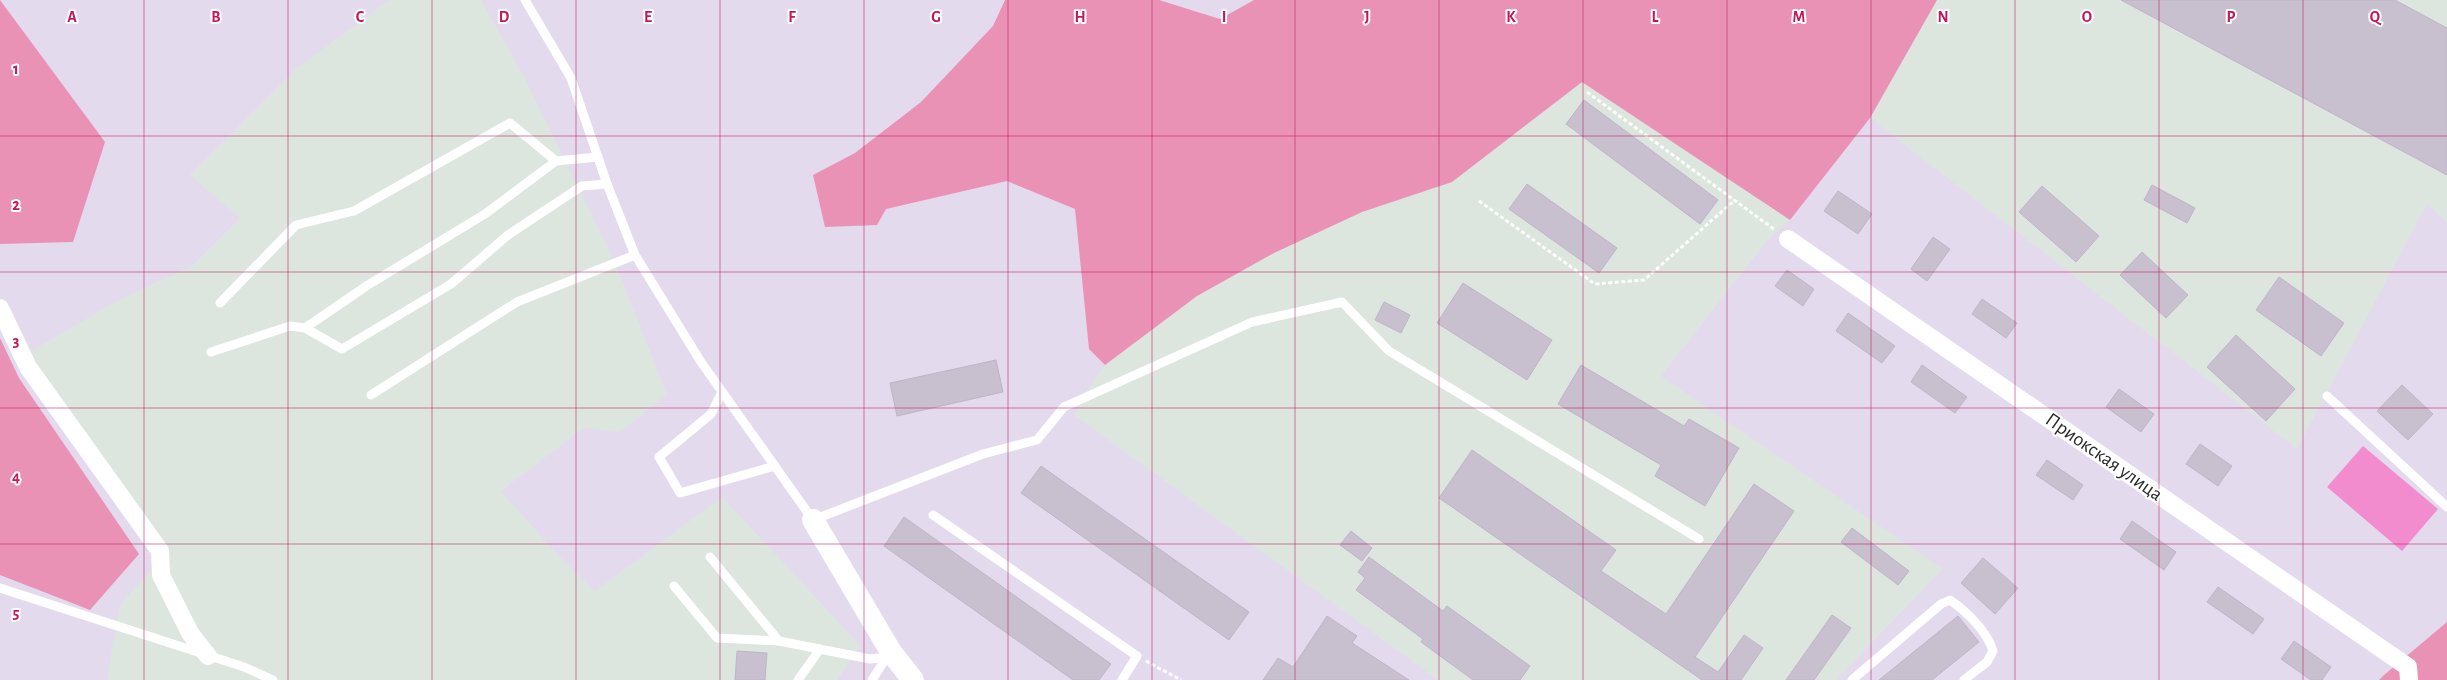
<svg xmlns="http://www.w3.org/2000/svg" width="2447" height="680" font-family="'Alegreya Sans',sans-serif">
<rect width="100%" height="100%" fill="#e4daee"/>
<g fill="#dce5de">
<path d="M389,0h92l42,75 92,187 52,133 -47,37 -36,-4 -83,63 55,62 39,38 127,-94 139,149 -24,34h-728l-2,-2 13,-74 51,-54 -48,-59 -97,-137 89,-52 78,-37 47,-47 -50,-43 107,-107z"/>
<path d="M1937,0h510v223l-20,-19 -130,245 -427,-331z"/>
<path d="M1583,82l207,138 -23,21 -106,135 282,193 -107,111h-398l-364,-265 23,-40 8,-10 92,-69 77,-43 88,-41 90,-30z"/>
</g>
<g fill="#ea91b6">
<path d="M0,0l105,142 -32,100 -73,2z"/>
<path d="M1005,0h154l61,19 34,-19h683l-67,118 -80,102 -208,-138 -130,100 -90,30 -88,41 -77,43 -92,69 -16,-16 -14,-140 -68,-28 -121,28 -9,16 -52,2 -12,-52 42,-22 66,-51 72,-76z"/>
<path d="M0,338l19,40 120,176 -49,56 -90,-35z"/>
<path d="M2447,622v58h-68l5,-5z"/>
</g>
<path fill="#f28cce" d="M2363,446l75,63 -36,42 -75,-64z"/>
<g fill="#c8bfcf" stroke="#c0b4c9">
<path d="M2121,0h274l52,28v147z"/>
<path d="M1584,100l134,100 -18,24 -134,-100z"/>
<path d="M1527,184l90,64 -18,25 -90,-64z"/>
<path d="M2152,185l43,23 -8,15 -43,-23z"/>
<path d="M2042,186l57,50 -23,26 -57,-50z"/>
<path d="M1838,191l34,23 -14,20 -34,-23z"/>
<path d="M1933,237l17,12 -23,32 -16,-12z"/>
<path d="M2142,252l46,43 -22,23 -46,-43z"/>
<path d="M1787,270l27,19 -11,17 -28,-20z"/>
<path d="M2279,277l65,46 -23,33 -65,-46z"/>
<path d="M1463,283l89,57 -25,40 -90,-57z"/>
<path d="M1982,299l35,24 -11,15 -34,-24z"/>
<path d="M1384,302l26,13 -9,18 -26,-13z"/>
<path d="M1848,313l47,33 -13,17 -46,-32z"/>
<path d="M2236,335l59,54 -29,32 -59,-54z"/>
<path d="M996,360l7,32 -106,24 -7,-33z"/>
<path d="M1581,365l103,61 5,-7 50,29 -34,58 -50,-30 6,-11 -103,-61z"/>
<path d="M1922,365l45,32 -12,16 -44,-31z"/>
<path d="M2402,385l31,29 -25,26 -31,-29z"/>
<path d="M2119,389l35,25 -13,18 -35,-25z"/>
<path d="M2200,444l32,22 -14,20 -32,-22z"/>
<path d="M1472,450l144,100 -15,21 65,43 88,-130 40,27 -99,146 23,15 26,-37 19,13 -22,32h-39l-263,-182z"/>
<path d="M2047,460l36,25 -10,15 -37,-25z"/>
<path d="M1041,466l208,146 -20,28 -208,-147z"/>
<path d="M904,517l207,147 -12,16h-26l-189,-134z"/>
<path d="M2132,521l44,31 -12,18 -44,-31z"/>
<path d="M1852,528l57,43 -11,14 -57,-43z"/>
<path d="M1351,531l21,17 -10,13 -22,-16z"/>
<path d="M1369,557l74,54 4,-5 83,60 -10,14h-47l-52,-38 2,-3 -67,-49 9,-12 -7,-6z"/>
<path d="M1983,558l35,30 -23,26 -34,-31z"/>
<path d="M2218,587l46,32 -11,15 -46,-32z"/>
<path d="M1832,615l19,13 -37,52h-28z"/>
<path d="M1327,616l30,20 -5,7 57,37h-146l15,-22 15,9z"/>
<path d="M1958,616l21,26 -47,38h-53z"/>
<path d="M2294,641l37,26 -9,13h-11l-30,-21z"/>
<path d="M737,651l30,2 -2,27h-30z"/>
</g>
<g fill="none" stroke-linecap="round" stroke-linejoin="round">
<g stroke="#fff" stroke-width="3" stroke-dasharray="4 2.5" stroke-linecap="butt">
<path d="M1587,92l188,138"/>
<path d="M1479,201l116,83 49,-4 91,-80"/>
<path d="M1146,661l35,19"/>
</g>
<g stroke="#fff" stroke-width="9">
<path d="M525,0l46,78 36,106 28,71 66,107 112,158 170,-66 54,-14 27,-33 188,-85 90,-20 47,49 310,188"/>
<path d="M220,303l76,-78 58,-14 156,-88 46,38 42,-4"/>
<path d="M305,328l63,-43 117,-71 71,-53"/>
<path d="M211,352l79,-26 15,2 37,21 109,-65 57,-49 74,-49 25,-2"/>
<path d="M722,392l-11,22 -52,43 21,36 95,-27"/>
<path d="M371,395l146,-93 118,-47"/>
<path d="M2327,396l120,111"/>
<path d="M933,515l204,141 -15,24"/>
<path d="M710,557l69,84 91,18 10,-1 11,-6"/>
<path d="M674,586l43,52 62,3"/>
<path d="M0,588l244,79 29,13"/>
<path d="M798,680l22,-31"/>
<path d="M872,680l16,-25"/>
<path d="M1852,680l89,-76 9,-4c17,12 37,31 43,51l-6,11 -23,18"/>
</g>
<g stroke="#fff" stroke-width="18">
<path d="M1788,239l620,428 1,13"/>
<path d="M0,308l28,59 132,184 1,24 29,58 18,23"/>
</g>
<path stroke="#fff" stroke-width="22" d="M813,520l78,132 22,28"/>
</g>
<path fill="none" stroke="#c2185b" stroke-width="1" stroke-opacity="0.55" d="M144,0v680M288,0v680M432,0v680M576,0v680M720,0v680M864,0v680M1008,0v680M1152,0v680M1295,0v680M1439,0v680M1583,0v680M1727,0v680M1871,0v680M2015,0v680M2159,0v680M2303,0v680M0,136h2447M0,272h2447M0,408h2447M0,544h2447"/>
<g text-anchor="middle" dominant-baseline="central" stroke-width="4" stroke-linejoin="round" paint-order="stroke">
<g font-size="20" fill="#2a2a2a" stroke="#fff">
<text transform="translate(2104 457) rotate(35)">Приокская улица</text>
</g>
</g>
<g font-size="16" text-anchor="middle" font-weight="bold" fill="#c2185b" stroke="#fff" stroke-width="4" stroke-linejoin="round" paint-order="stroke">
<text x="72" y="22">A</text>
<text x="216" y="22">B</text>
<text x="360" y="22">C</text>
<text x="504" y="22">D</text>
<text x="648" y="22">E</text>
<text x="792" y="22">F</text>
<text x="936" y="22">G</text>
<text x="1080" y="22">H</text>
<text x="1224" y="22">I</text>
<text x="1367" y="22">J</text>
<text x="1511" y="22">K</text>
<text x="1655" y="22">L</text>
<text x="1799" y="22">M</text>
<text x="1943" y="22">N</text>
<text x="2087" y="22">O</text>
<text x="2231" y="22">P</text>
<text x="2375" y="22">Q</text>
<text x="16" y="74">1</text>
<text x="16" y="210">2</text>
<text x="16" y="346">3</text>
<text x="16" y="482">4</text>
<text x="16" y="618">5</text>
</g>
</svg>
